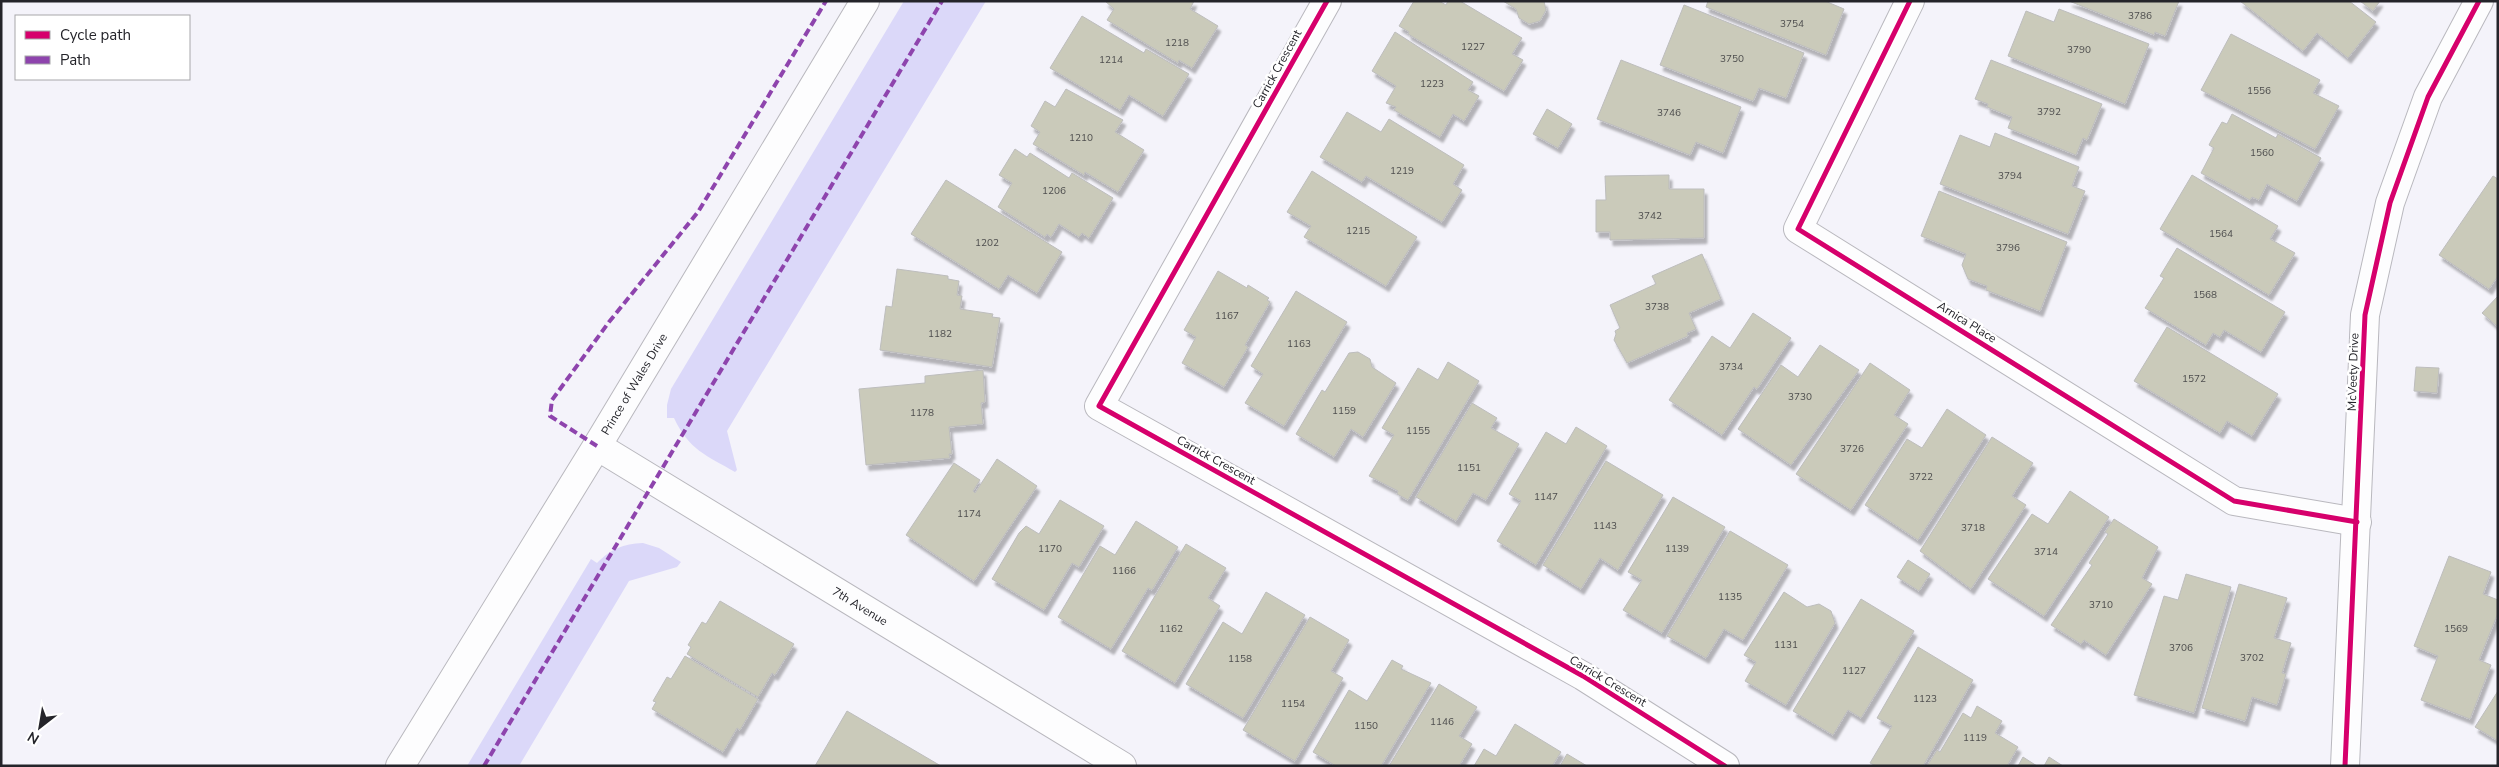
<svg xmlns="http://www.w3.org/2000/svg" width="2499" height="767" font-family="'Nunito Sans',sans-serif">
<defs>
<filter id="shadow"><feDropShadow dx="3" dy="5.5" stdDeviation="1" flood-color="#0004"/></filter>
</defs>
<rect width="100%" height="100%" fill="#f4f3fa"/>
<g fill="#dbd8f9">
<path d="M904,1h82l-259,430 10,39 -2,2c-29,-17 -46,-22 -61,-54h-7v-13l4,-16z"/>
<path d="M643,543l16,5 22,14 -4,5 -48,14 -110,185h-52l124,-207 6,4c14,-14 26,-19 46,-20z"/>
</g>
<g fill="#cacaba" stroke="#bdbdbd" filter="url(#shadow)">
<path d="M1105,1h89l-4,8 28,17 -26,42 -13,-8 -1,3 -71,-43 7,-11z"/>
<path d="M1414,1h25l7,4 2,-4h12l62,37 -10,16 11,6 -19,31 -96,-57 1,-2 -10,-6z"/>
<path d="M1503,1h41l2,9 -6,11 -11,3 -10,-6 -3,-9z"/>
<path d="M1708,1h117l19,8 -18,46 -120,-48z"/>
<path d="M2069,1h110l-14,35 -10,-4 -1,3z"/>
<path d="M2240,1h109l27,21 -28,36 -31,-25 -14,18z"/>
<path d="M2360,1h20l-7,10z"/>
<path d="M1684,5l120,48 -18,45 -27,-10 -6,13 -93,-36z"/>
<path d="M2059,9l90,35 -24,60 -117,-48 18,-45 28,11z"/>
<path d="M1082,16l62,37 2,-4 43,25 -26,42 -34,-21 -9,15 -70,-42z"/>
<path d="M1395,32l78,50 -5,8 11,6 -15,25 -11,-7 -13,23 -46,-27 2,-3 -10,-4 10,-17 -24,-15z"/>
<path d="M2231,34l89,46 -7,13 26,13 -24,43 -114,-59z"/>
<path d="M1621,60l120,47 -18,46 -27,-11 -6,13 -93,-36z"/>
<path d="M1991,60l111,44 -15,36 -4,-2 -7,17 -68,-27 4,-11 -25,-10 1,-3 -13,-5z"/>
<path d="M1066,89l57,31 -8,12 29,18 -26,42 -33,-20 -1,3 -51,-31 7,-12 -9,-6 14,-25 10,6z"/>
<path d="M1547,109l25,15 -14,24 -25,-14z"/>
<path d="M1347,112l34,20 8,-13 75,46 -11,19 9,6 -20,32 -76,-46 -4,6 -42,-25z"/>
<path d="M2232,114l44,24 2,-4 43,24 -24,43 -30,-17 -8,16 -7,-3 -2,3 -49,-27 13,-25 -5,-3 2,-4 11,-19 5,2z"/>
<path d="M1995,133l84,34 -7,19 13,5 -17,43 -128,-50 20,-49 30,12z"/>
<path d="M1015,149l12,8 3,-4 39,25 3,-5 41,25 -24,40 -7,-5 -3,4 -20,-13 -8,13 -4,-3 -2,3 -47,-30 14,-24 -13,-8z"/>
<path d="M1312,171l105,66 -31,49 -82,-49 7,-11 -24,-14z"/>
<path d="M1669,175v14h35v49l-94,2v-8h-14v-32h10l-1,-24z"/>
<path d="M2192,175l86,51 -8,13 25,14 -26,42 -109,-66z"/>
<path d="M2493,176l5,3v97l-9,13 -50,-34z"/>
<path d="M946,180l116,72 -25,41 -29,-18 -9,14 -88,-55z"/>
<path d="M1939,191l128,51 -27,69 -54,-21 1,-4 -19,-7 -6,-14 4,-11 -45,-18z"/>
<path d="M2177,248l108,64 -24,40 -37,-22 -4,7 -7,-4 -7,12 -61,-37 19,-30 -4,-2z"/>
<path d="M1702,254l19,45 -32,14 7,16 -9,4 1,3 -61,27 -13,-23 2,-6 -1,-3 5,-3 -10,-23 46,-21 -4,-8z"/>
<path d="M897,269l51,7v3l11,2 -2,14 5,1 -2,13 33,5 -1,3 8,1 -8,49 -112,-17 6,-44 6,1z"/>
<path d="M1218,271l29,17 1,-3 21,13 -2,2 3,2 -25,43 3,2 -24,40 -42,-24 14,-26 -12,-7z"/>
<path d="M1296,291l51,31 -63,104 -39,-23 18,-29 -12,-8z"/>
<path d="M2498,296v31l-16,-14z"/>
<path d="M1753,313l38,25 -34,51 -3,-2 -32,48 -53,-35 43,-64 18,12z"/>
<path d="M2167,327l111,67 -26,42 -25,-15 -7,12 -86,-52z"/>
<path d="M1820,345l39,25 -68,95 -53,-36 43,-64 17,12z"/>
<path d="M1358,352l12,7 2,8 24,16 -33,54 -12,-8 -17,28 -38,-23 26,-44 3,2 24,-39z"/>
<path d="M1448,362l31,19 -71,119 -11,-6 1,-3 -29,-15 25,-41 -12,-7 36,-60 20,12z"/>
<path d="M1870,363l40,27 -16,25 14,9 -57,86 -55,-36z"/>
<path d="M2416,367l23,1 -2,25 -23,-2z"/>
<path d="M983,370l2,32 -4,1 2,21 -34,3 3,27h-3l1,4 -84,7 -7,-76 66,-6v-7z"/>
<path d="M1472,403l25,15 -6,10 28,16 -33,56 -13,-7 -17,28 -40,-24z"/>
<path d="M1947,409l39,26 -68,105 -53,-35 42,-66 15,9z"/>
<path d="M1576,427l31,19 -71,119 -39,-24 24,-40 -12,-7 37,-62 20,12z"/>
<path d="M1992,437l41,26 -21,33 14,9 -55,84 -51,-38z"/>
<path d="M997,459l40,27 -63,95 -68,-46 48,-72 26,17 -7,11 2,2z"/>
<path d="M1606,461l57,34 -45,75 -18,-12 -19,31 -38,-24z"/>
<path d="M2070,491l39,26 -65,99 -56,-37 44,-65 16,10z"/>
<path d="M1673,497l52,30 -63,106 -39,-23 19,-30 -14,-8z"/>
<path d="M1060,500l44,26 -25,41 -7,-4 -28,47 -52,-31 27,-46 7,-7 13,8z"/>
<path d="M2114,519l44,28 -16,31 10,6 -46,71 -22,-15 -3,4 -30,-19 41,-60 -3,-2 19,-29 -3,-2z"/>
<path d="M1136,521l42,26 -26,43 -4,-2 -37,61 -53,-32 42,-71 15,9z"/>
<path d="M1730,531l58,34 -45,75 -19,-11 -18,29 -39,-22z"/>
<path d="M1186,544l40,24 -18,30 12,8 -45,77 -53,-32z"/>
<path d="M2449,556l42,16 -8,22 15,6v13l-19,47 12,5 -21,54 -49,-19 17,-44 -24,-10z"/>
<path d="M1908,560l22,14 -11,17 -22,-14z"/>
<path d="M2186,574l45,13 -37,126 -60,-18 30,-99 14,4z"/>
<path d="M2239,584l48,14 -13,40 17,5 -9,30 4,1 -9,31 -25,-8 -7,24 -43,-13z"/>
<path d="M1266,592l39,23 -62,103 -57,-34 37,-62 19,12z"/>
<path d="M1784,592l23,15 12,-3 12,7 4,12 -49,82 -41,-24 11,-19 -12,-7z"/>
<path d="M1861,599l53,32 -53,87 -13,-8 -15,25 -40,-24z"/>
<path d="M720,601l74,43 -19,31 -3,-2 -14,24 -71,-43 4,-7 -3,-2 14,-23 4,2z"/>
<path d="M1310,617l39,23 -18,31 12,7 -48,83 -52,-31z"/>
<path d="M1918,647l55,33 -50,86h-47l-6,-3 22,-37 -15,-8z"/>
<path d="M685,656l73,43 -18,31 -3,-2 -14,24 -71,-43 4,-7 -3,-1 14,-24 4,2z"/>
<path d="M1392,660l11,6 -2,3 30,14 -50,83h-45l-23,-14 36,-62 18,11z"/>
<path d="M1439,684l38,23 -18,29 13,8 -13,22h-70z"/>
<path d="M2498,691v50l-23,-14z"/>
<path d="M1977,706l25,15 -7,12 23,14 -11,19h-80l10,-16 3,2 23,-39 8,5z"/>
<path d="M847,711l94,55h-126z"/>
<path d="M1515,724l46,28 -9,14h-78l10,-17 12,7z"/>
<path d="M1567,754l20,12h-27z"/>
<path d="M2023,757l14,9h-19z"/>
<path d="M2049,757l14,9h-19z"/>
</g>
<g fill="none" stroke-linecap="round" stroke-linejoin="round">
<g stroke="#b9b8be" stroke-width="30">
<g id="minor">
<path d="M1327,1l-228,405 484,270 142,90"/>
<path d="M1910,1l-112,228 436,272 123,21"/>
<path d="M2345,766l20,-451 25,-112 38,-106 51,-96"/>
</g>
</g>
<g stroke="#b9b8be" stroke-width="30">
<g id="tertiary">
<path id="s1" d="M597,446l525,320"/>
</g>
</g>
<g stroke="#b9b8be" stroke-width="30">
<g id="secondary">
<path id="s2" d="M400,766l197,-320 268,-445"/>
</g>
</g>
<use href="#minor" stroke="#fdfdfe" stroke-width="28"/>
<use href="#tertiary" stroke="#fdfdfe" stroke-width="28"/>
<use href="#secondary" stroke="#fdfdfe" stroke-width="28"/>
<g stroke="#8e44ad" stroke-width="4" stroke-dasharray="8 4" stroke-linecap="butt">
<path d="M597,446l-47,-30 2,-16 57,-78 89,-110 128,-211"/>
<path d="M484,766l458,-765"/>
</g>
<g stroke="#fff" stroke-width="8">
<g id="cycleway">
<path d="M1327,1l-228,405 484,270 142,90"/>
<path d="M1910,1l-112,228 436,272 123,21"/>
<path d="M2345,766l20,-451 25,-112 38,-106 51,-96"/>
</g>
</g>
<use href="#cycleway" stroke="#d6006c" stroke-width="5"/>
</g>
<g text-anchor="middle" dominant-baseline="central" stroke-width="5" stroke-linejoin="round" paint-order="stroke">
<g font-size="10" fill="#4e4e4e">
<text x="2140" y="16">3786</text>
<text x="1792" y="24">3754</text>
<text x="1177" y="43">1218</text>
<text x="1473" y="47">1227</text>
<text x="2079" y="50">3790</text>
<text x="1732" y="59">3750</text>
<text x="1111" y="60">1214</text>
<text x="1432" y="84">1223</text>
<text x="2259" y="91">1556</text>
<text x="2049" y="112">3792</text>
<text x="1669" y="113">3746</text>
<text x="1081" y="138">1210</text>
<text x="2262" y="153">1560</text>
<text x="1402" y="171">1219</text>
<text x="2010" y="176">3794</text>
<text x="1054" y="191">1206</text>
<text x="1650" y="216">3742</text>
<text x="1358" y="231">1215</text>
<text x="2221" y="234">1564</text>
<text x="987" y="243">1202</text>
<text x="2008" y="248">3796</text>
<text x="2205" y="295">1568</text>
<text x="1657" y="307">3738</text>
<text x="1227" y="316">1167</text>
<text x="940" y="334">1182</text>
<text x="1299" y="344">1163</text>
<text x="1731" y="367">3734</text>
<text x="2194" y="379">1572</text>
<text x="1800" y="397">3730</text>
<text x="1344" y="411">1159</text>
<text x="922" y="413">1178</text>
<text x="1418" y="431">1155</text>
<text x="1852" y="449">3726</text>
<text x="1469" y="468">1151</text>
<text x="1921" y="477">3722</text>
<text x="1546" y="497">1147</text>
<text x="969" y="514">1174</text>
<text x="1605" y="526">1143</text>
<text x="1973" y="528">3718</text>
<text x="1050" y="549">1170</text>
<text x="1677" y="549">1139</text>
<text x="2046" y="552">3714</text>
<text x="1124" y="571">1166</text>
<text x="1730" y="597">1135</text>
<text x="2101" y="605">3710</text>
<text x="1171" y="629">1162</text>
<text x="2456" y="629">1569</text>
<text x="1786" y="645">1131</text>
<text x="2181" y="648">3706</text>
<text x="2252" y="658">3702</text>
<text x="1240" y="659">1158</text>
<text x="1854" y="671">1127</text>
<text x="1925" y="699">1123</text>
<text x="1293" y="704">1154</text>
<text x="1442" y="722">1146</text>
<text x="1366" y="726">1150</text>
<text x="1975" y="738">1119</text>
</g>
<g font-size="12" fill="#24242a" stroke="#fff">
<text transform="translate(1277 69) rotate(-61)">Carrick Crescent</text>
<text transform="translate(1967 322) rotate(32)">Arnica Place</text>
<text transform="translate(2353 372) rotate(-88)">McVeety Drive</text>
<text stroke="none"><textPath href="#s2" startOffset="448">Prince of Wales Drive</textPath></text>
<text transform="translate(1216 460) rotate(29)">Carrick Crescent</text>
<text stroke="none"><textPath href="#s1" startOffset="308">7th Avenue</textPath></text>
<text transform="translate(1608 681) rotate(31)">Carrick Crescent</text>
</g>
</g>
<rect width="2499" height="767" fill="none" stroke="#24242a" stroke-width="5"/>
<rect x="15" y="15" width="175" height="65" fill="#ffffff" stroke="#a7a7aa"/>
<rect x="25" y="31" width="25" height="8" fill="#d6006c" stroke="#a7a7aa"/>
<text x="60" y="40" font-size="15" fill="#24242a">Cycle path</text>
<rect x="25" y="56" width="25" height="8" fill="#8e44ad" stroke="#a7a7aa"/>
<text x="60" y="65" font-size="15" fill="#24242a">Path</text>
<g transform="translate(40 727) rotate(211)" stroke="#ffffff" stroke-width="4" paint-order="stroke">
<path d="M0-4L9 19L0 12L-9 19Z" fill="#24242a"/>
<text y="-8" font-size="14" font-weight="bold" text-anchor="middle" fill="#24242a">N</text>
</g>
</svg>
